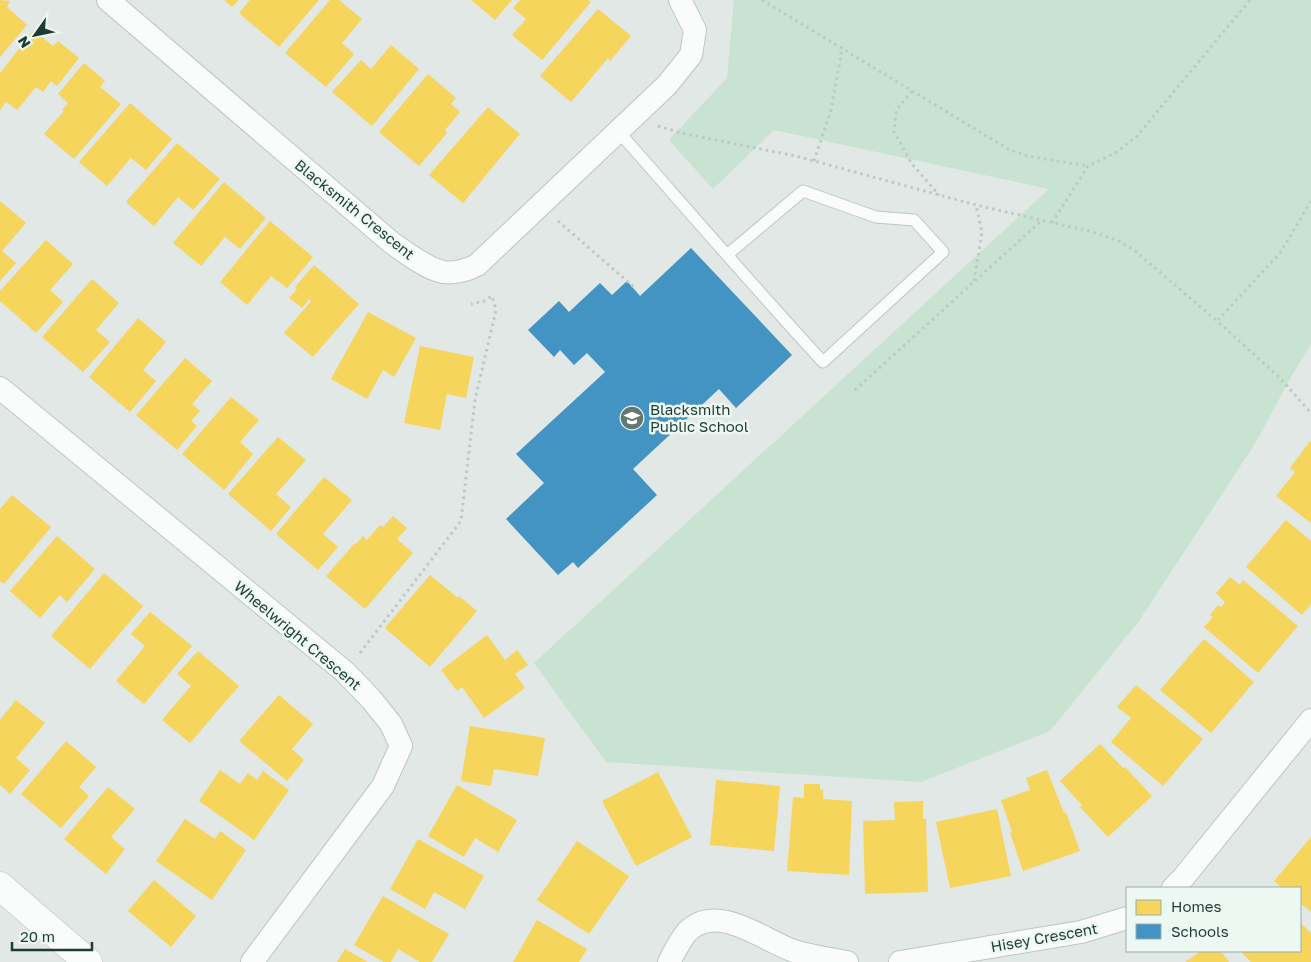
<svg xmlns="http://www.w3.org/2000/svg" width="1311" height="962" font-family="'Golos Text',sans-serif">
<rect width="100%" height="100%" fill="#e1e8e5"/>
<path fill="#c8e3d1" d="M734,0h577v344l-20,33 -35,65 -117,179 -89,110 -129,51 -315,-20 -72,-99 515,-474 -275,-59 -61,59 -44,-49 58,-62z"/>
<g fill="#f6d55c">
<path d="M0,0l10,1 -3,6 20,18 -27,32z"/>
<path d="M224,0h15l-7,7z"/>
<path d="M250,0h69l-40,47 -40,-34z"/>
<path d="M330,0h9l23,19 -20,24 12,11 -28,33 -41,-34z"/>
<path d="M471,0h41l-17,20z"/>
<path d="M520,0h68l3,2 -49,58 -30,-25 14,-16 -13,-11z"/>
<path d="M598,9l33,27 -21,25 -2,-3 -37,44 -31,-26z"/>
<path d="M34,30l19,16 5,-5 21,17 -22,28 -6,-5 -8,11 -7,-5 -19,23 -11,-8 -6,8v-37z"/>
<path d="M391,45l28,24 -47,57 -40,-34 29,-32 10,9z"/>
<path d="M84,63l21,18 -5,6 21,17 -47,55 -30,-25 20,-23 -2,-1 6,-7 -10,-9z"/>
<path d="M428,74l28,24 -5,6 9,8 -15,18 2,3 -28,33 -40,-34z"/>
<path d="M130,103l42,36 -26,31 -15,-12 -24,28 -28,-24z"/>
<path d="M488,107l32,27 -57,69 -34,-28z"/>
<path d="M177,143l43,36 -27,31 -15,-13 -24,29 -28,-24z"/>
<path d="M224,182l42,36 -26,31 -15,-12 -24,29 -28,-23z"/>
<path d="M0,201l26,22 -24,28 14,12 -16,18z"/>
<path d="M270,221l43,36 -26,31 -16,-12 -24,29 -27,-23z"/>
<path d="M46,240l27,24 -23,26 13,12 -27,31 -36,-32v-10z"/>
<path d="M314,265l45,39 -46,53 -29,-24 27,-32 -2,-2 -7,9 -13,-10 8,-9 -2,-2z"/>
<path d="M92,279l27,24 -23,27 14,12 -27,30 -41,-35z"/>
<path d="M368,312l48,26 -22,39 -11,-7 -16,29 -36,-20z"/>
<path d="M138,318l28,24 -23,28 13,11 -26,31 -41,-35z"/>
<path d="M420,346l54,11 -8,41 -19,-4 -7,36 -36,-7z"/>
<path d="M185,358l27,23 -20,23 8,7 -9,10 6,5 -20,24 -41,-35z"/>
<path d="M231,397l28,23 -19,22 13,12 -29,36 -42,-36z"/>
<path d="M278,437l28,23 -30,34 15,13 -20,24 -43,-37z"/>
<path d="M1311,440v83l-35,-27 19,-24 -5,-4z"/>
<path d="M324,477l28,23 -29,34 15,13 -20,23 -42,-36z"/>
<path d="M12,495l39,32 -47,57 -4,-3v-72z"/>
<path d="M393,516l14,12 -10,11 16,14 -48,56 -39,-33 29,-33 1,1 7,-8 4,4 13,-15 3,2z"/>
<path d="M1286,520l25,21v63l-9,11 -56,-48z"/>
<path d="M57,536l38,33 -28,33 -7,-7 -20,23 -30,-27z"/>
<path d="M104,573l39,33 -53,63 -39,-33z"/>
<path d="M430,575l28,23 1,-2 18,15 -47,56 -45,-39z"/>
<path d="M1230,577l10,8 3,-5 55,46 -40,47 -54,-46 9,-10 -3,-2 8,-10 3,2 4,-5 -9,-9z"/>
<path d="M150,612l42,34 -48,58 -28,-23 29,-35 -14,-12z"/>
<path d="M487,635l18,25 12,-10 11,15 -13,9 10,14 -41,30 -22,-31 -5,4 -16,-21z"/>
<path d="M1204,639l50,43 -43,51 -51,-43z"/>
<path d="M198,651l41,35 -49,57 -28,-23 29,-34 -14,-12z"/>
<path d="M1136,685l67,54 -40,47 -52,-44 20,-24 -14,-11z"/>
<path d="M279,695l34,29 -21,25 12,11 -17,21 -48,-40z"/>
<path d="M16,700l29,23 -29,35 14,12 -20,24 -10,-9v-65z"/>
<path d="M470,726l75,12 -7,38 -44,-7 -3,17 -30,-5z"/>
<path d="M66,741l30,26 -17,20 10,9 -28,32 -40,-34z"/>
<path d="M1100,744l23,24 2,-1 27,29 -44,41 -28,-30 2,-2 -22,-24z"/>
<path d="M220,770l20,14 8,-11 9,7 6,-9 26,19 -35,50 -55,-39z"/>
<path d="M1047,770l17,43 2,-1 14,39 -57,20 -13,-38 2,-1 -11,-32 29,-10 -4,-12z"/>
<path d="M658,772l34,65 -56,29 -34,-65z"/>
<path d="M716,780l64,6 -6,65 -64,-6z"/>
<path d="M804,784h16v5l3,1v9l29,2 -3,74 -62,-4 6,-74 11,1z"/>
<path d="M457,785l60,35 -19,32 -23,-14 -11,19 -36,-21z"/>
<path d="M108,787l27,22 -24,28 14,12 -19,25 -42,-35z"/>
<path d="M923,801v18h3l2,73 -63,2 -2,-73 32,-1 -1,-18z"/>
<path d="M997,809l14,67 -61,12 -14,-66z"/>
<path d="M185,819l30,20 5,-8 26,19 -34,50 -56,-39z"/>
<path d="M1311,837v75l-11,-9v-15h-18l-8,-7z"/>
<path d="M418,839l66,37 -19,33 -31,-17 -9,17 -35,-20z"/>
<path d="M577,841l52,35 -40,58 -52,-34z"/>
<path d="M154,880l42,36 -25,31 -43,-36z"/>
<path d="M383,896l66,38 -17,28h-12l-22,-13 -7,13h-7l-30,-17z"/>
<path d="M537,920l50,29 -8,13h-66z"/>
<path d="M1300,922l11,11v29h-60l-11,-11h60z"/>
<path d="M345,949l23,13h-31z"/>
<path d="M1201,951h20l8,11h-44z"/>
</g>
<path fill="#4393c3" d="M691,248l101,107 -56,53 -17,-19 -86,80 24,26 -79,73 -5,-6 -15,13 -52,-56 38,-36 -28,-29 89,-82 -18,-19 -13,12 -14,-15 -6,7 -26,-27 31,-29 10,11 31,-29 12,12 15,-14 13,15z"/>
<g fill="none" stroke-linecap="round" stroke-linejoin="round">
<g stroke="#bec5c2" stroke-width="13">
<path id="service" d="M618,131c68,77 135,155 205,231l120,-110 -29,-32 -38,-3 -73,-26 -76,64"/>
</g>
<g stroke="#bec5c2" stroke-width="24">
<g id="minor">
<path d="M108,0l284,243c13,9 35,26 51,29 10,2 25,-2 34,-7l190,-180 24,-30 4,-25 -15,-30"/>
<path d="M0,388l345,284 26,27 20,25 10,22 -18,40 -131,176"/>
<path d="M1173,888l10,-10 128,-158"/>
<path d="M669,962c5,-9 11,-22 18,-30 30,-31 77,9 107,19 17,5 36,8 53,11"/>
<path d="M900,962l181,-30 46,-14"/>
</g>
</g>
<g stroke="#bec5c2" stroke-width="29">
<path id="tertiary" d="M0,886l88,76"/>
</g>
<g stroke="#bec8c5" stroke-width="3" stroke-dasharray="2.5 4" stroke-linecap="butt">
<path d="M762,0l246,149 19,7 61,10"/>
<path d="M912,91l-16,20 -2,21 18,32 27,31"/>
<path d="M658,126l23,7 115,23 180,49 113,26 28,9 17,10 83,71"/>
<path d="M814,161l17,-51 11,-61"/>
<path d="M1311,201l-31,52 -63,68 63,57 31,35"/>
<path d="M558,221l77,67"/>
<path d="M1052,223l36,-57 29,-14 20,-16 113,-136"/>
<path d="M974,281l8,-49 -6,-27"/>
<path d="M855,390l186,-169"/>
<path d="M360,653l101,-132 14,-121 21,-90 -4,-14 -8,5 -13,3"/>
</g>
<use href="#service" stroke="#fafcfb" stroke-width="11"/>
<use href="#minor" stroke="#fafcfb" stroke-width="22"/>
<use href="#tertiary" stroke="#fafcfb" stroke-width="28"/>
</g>
<defs>
<g id="school-disc" transform="scale(1.25)"><circle r="9.5" fill="#627872" stroke="#eef8f3"/><path d="M0-5L7-2L0 1L-7-2ZM-4 1L0 2.5L4 1V4Q0 6-4 4Z" fill="#fff"/></g>
</defs>
<g fill-rule="evenodd">
<use href="#school-disc" x="632" y="418"/>
</g>
<g text-anchor="middle" dominant-baseline="central" stroke-width="5" stroke-linejoin="round" paint-order="stroke">
<g font-size="15" fill="#1e3c34" stroke="#eef8f3">
<text transform="translate(355 209) rotate(39)">Blacksmith Crescent</text>
<text transform="translate(298 635) rotate(40)">Wheelwright Crescent</text>
<text transform="translate(1044 937) rotate(-10)">Hisey Crescent</text>
</g>
<g font-size="15" fill="#1e3c34" stroke="#eef8f3" text-anchor="start">
<text x="650" y="409">Blacksmith<tspan x="650" dy="17">Public School</tspan></text>
</g>
</g>
<rect x="1126" y="887" width="175" height="65" fill="#eef8f3" stroke="#9bada7"/>
<rect x="1136" y="900" width="25" height="15" fill="#f6d55c" stroke="#9bada7"/>
<text x="1171" y="912" font-size="15" fill="#1e3c34">Homes</text>
<rect x="1136" y="924" width="25" height="15" fill="#4393c3" stroke="#9bada7"/>
<text x="1171" y="937" font-size="15" fill="#1e3c34">Schools</text>
<g transform="translate(35 35) rotate(237)" stroke="#eef8f3" stroke-width="4" paint-order="stroke">
<path d="M0-4L9 19L0 12L-9 19Z" fill="#1e3c34"/>
<text y="-8" font-size="14" font-weight="bold" text-anchor="middle" fill="#1e3c34">N</text>
</g>
<path d="M12 942v8h80v-8" fill="none" stroke="#1e3c34" stroke-width="2.5"/>
<text x="20" y="942" font-size="15" fill="#1e3c34" stroke="#eef8f3" stroke-width="4" paint-order="stroke">20 m</text>
</svg>
